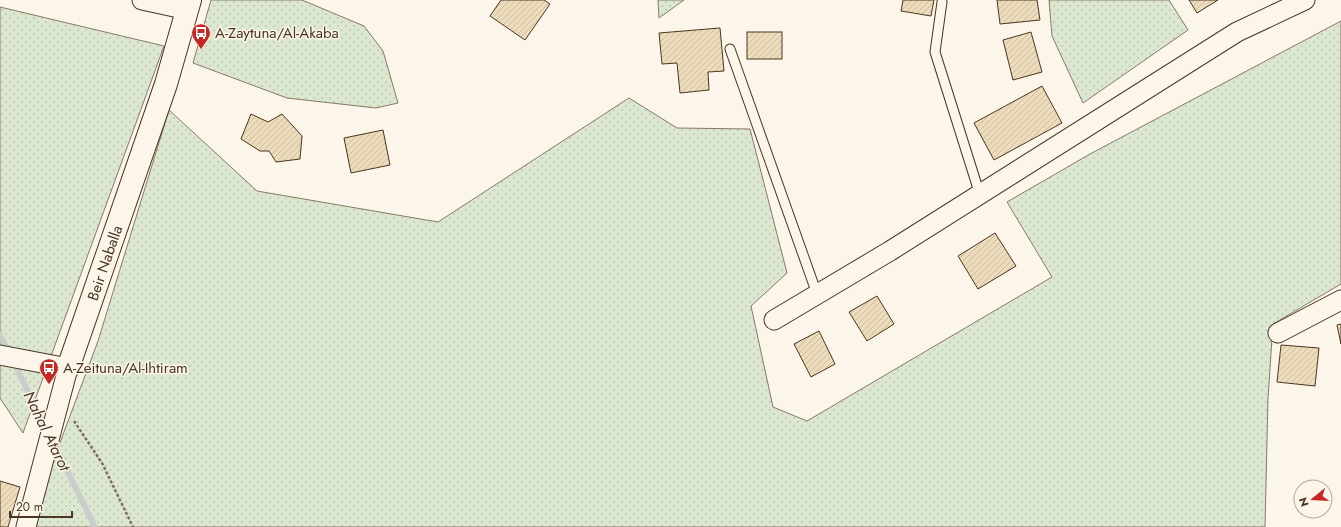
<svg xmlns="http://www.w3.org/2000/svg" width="1341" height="527" font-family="Jost,sans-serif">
<defs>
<pattern id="grass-dots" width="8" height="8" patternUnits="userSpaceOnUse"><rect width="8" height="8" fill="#dce7d0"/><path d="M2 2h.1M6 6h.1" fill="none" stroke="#bec7b2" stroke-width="1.8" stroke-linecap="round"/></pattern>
<pattern id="building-hatch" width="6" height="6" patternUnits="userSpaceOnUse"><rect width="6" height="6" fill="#ecdcbc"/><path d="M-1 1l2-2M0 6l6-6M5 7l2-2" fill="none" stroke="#ccbda1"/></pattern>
</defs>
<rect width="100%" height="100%" fill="#fbf6e9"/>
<g fill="url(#grass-dots)" stroke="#887966">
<path d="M211,0h91l62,26 19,25 15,52 -22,5 -89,-10 -94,-35z"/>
<path d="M658,0h26l-25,18z"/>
<path d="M1049,0h120l19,30 -105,73 -31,-67z"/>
<path d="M0,7l164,39 -141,387 -23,-35z"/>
<path d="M1341,21v263l-68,40 -5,74 -3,129h-1230l11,-47 52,-139 71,-231 88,81 181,31 191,-124 48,30 73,1 37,144 -36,33 22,101 34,14 245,-144 -45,-75 83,-48z"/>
</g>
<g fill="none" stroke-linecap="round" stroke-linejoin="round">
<g stroke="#c9cecd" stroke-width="6">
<path d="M0,335l9,18"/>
<path d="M13,361l34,69"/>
<path d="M53,442l42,85"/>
</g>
</g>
<g fill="url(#building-hatch)" stroke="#4a3520">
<path d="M501,0h43l6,4 -25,36 -35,-24z"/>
<path d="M903,0h31l-3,16 -30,-5z"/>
<path d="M997,0h40l3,20 -40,4z"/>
<path d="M1189,0h29l-21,13z"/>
<path d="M720,28l4,43 -16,1 1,18 -29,3 -3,-30 -15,1 -3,-31z"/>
<rect x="747" y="32" width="35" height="27"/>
<path d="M1031,32l11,40 -29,8 -10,-40z"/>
<path d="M1042,86l20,37 -68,37 -20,-37z"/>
<path d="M251,114l17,8 14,-8 20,22 -2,23 -24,3 -7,-11h-9l-19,-12z"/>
<path d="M383,130l7,35 -39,8 -7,-35z"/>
<path d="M995,233l21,33 -38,23 -20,-33z"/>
<path d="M877,296l17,28 -27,17 -18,-29z"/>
<path d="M1341,324v20l-4,-19z"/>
<path d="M819,331l16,33 -24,13 -17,-33z"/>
<path d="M1281,345l38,3 -4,38 -38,-4z"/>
<path d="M0,481l20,6 -12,40h-8z"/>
</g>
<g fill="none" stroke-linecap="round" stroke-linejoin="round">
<g stroke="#4a3520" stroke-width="11">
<g id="lane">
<path d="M942,2l-7,50 45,143"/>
<path d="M730,49l87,245"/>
</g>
</g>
<g stroke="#4a3520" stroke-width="21">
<g id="street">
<path d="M142,0l46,10"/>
<path d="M774,320l116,-69 347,-219 68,-32"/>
<path d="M1278,333l63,-33"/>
<path d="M0,355l68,13 -42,159"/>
</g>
</g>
<g stroke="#4a3520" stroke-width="24">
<path id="secondary" d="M68,368l98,-284 24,-84"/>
</g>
<path stroke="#7f6f5c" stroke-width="2.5" stroke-dasharray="3 2" stroke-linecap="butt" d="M74,421l28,42 31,64"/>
<use href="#lane" stroke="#fbf6e9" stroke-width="9"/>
<use href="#street" stroke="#fbf6e9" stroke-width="19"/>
<use href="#secondary" stroke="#fbf6e9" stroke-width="22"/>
</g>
<defs>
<g id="bus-pin" transform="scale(1)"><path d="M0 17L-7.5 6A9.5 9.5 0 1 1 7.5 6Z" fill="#c62828" stroke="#fbf6e9"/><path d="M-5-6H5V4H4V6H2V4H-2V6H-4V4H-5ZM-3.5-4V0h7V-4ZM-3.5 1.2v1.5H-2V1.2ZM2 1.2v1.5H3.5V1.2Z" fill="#fff"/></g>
</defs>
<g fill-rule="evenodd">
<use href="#bus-pin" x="201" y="33"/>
<use href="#bus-pin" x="49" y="368"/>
</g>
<g text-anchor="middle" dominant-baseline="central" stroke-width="3" stroke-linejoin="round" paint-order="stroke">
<g font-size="15" fill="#4a3520" stroke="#fbf6e9" text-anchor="start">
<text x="215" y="33">A-Zaytuna/Al-Akaba</text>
<text x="63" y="368">A-Zeituna/Al-Ihtiram</text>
</g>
<g font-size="15" fill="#4a3520" stroke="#fbf6e9">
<text transform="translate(105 263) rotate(-71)">Beir Naballa</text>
</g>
<g font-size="16" font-style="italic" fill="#4a3520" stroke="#fbf6e9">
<text transform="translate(47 431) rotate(64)">Nahal Atarot</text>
</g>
</g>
<g transform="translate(1313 499) rotate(252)"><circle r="19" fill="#fbf6e9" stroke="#b4a999"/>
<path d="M0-3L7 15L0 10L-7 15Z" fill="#c62828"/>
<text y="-6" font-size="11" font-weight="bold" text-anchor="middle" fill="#4a3520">N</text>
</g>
<path d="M10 511v6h62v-6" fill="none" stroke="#4a3520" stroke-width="2"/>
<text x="16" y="511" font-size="12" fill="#4a3520" stroke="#fbf6e9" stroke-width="3" paint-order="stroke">20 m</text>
</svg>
